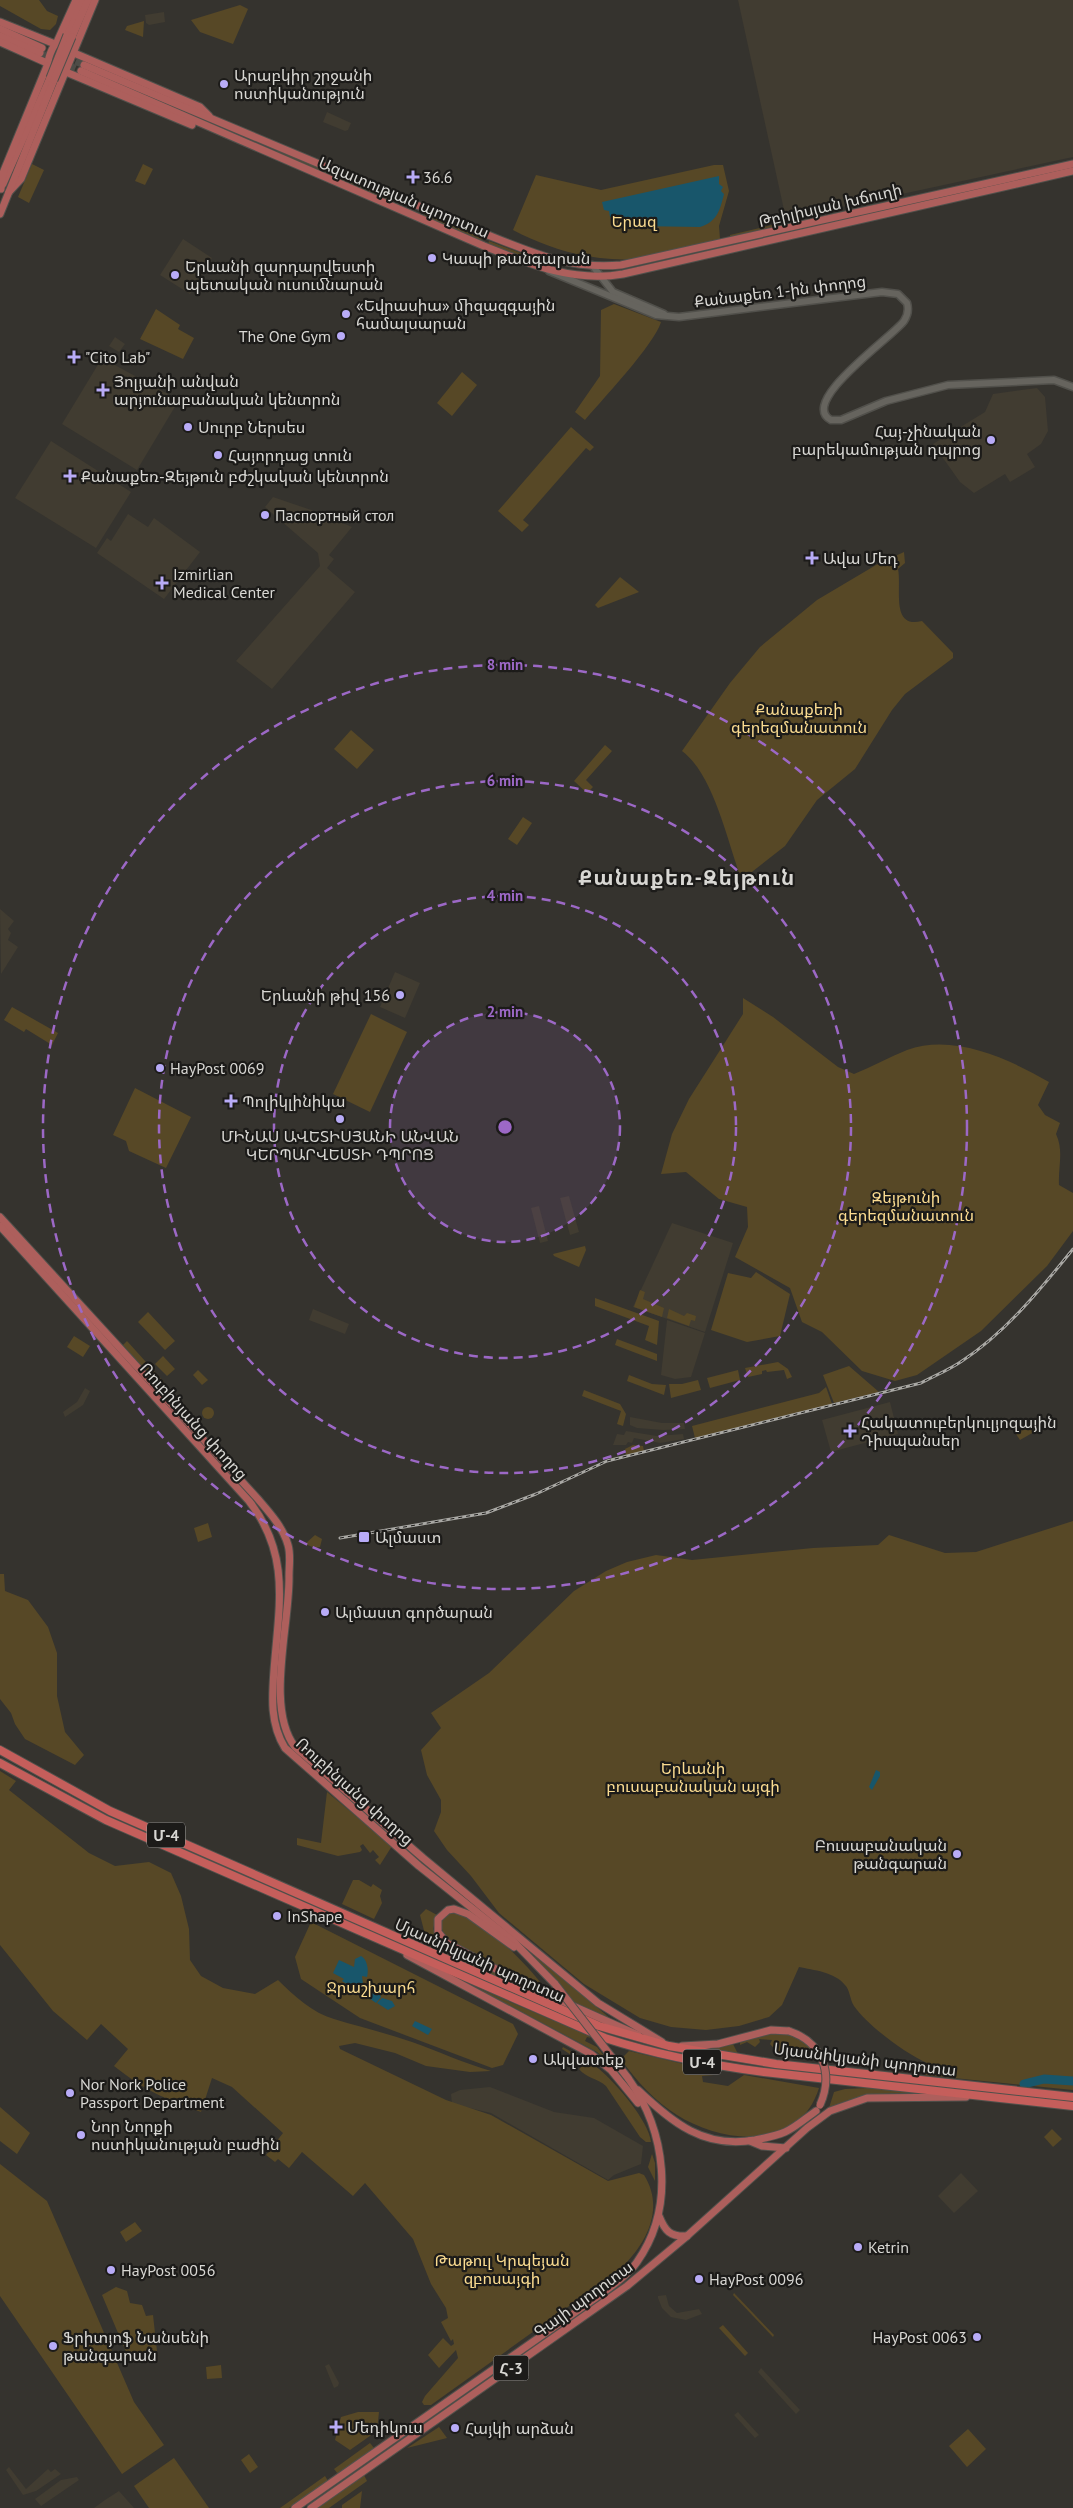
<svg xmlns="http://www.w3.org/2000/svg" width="1073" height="2508" font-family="'PT Sans','Noto Sans Armenian',sans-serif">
<rect width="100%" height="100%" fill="#35332e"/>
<g fill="#413c31">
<path d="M738,0h335v157l-287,62z"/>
<path d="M164,12l1,10 -16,3 -3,-2 -1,-8z"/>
<path d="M327,112l24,11 -3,7 -3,1 -22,-9z"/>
<path d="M183,239l29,19 -22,36 -30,-19z"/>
<path d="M115,337l10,7 -6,8 -10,-6z"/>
<path d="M102,358l77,42 -42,70 -75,-46z"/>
<path d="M1037,388l8,9 3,34 -7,13 -14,10 8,13 -25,15 -5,-8 -31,19 -14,-11 -27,-38 52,-32 8,-18z"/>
<path d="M51,441l80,51 -35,56 -81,-50z"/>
<path d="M273,497l47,16 32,14 -23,28 5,4 -7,9 28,24 -83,97 -36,-28 84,-95 -2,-13 -53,-46z"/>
<path d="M128,514l20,13 6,-9 46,34 -36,47 -67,-46 10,-15 4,3z"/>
<path d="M0,909l14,12 -6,8 3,4 -3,7 10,7 -17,27z"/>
<path d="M395,972l25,11 -15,35 -25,-11z"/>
<path d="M569,1196l10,36 -9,3 -10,-37z"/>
<path d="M539,1206l9,35 -8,2 -9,-35z"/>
<path d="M672,1223l61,20 -28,89 -72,-25z"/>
<path d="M313,1309l36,15 -4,10 -36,-14z"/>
<path d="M667,1320l38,13 -14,44 -16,2 -14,-4z"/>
<path d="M85,1388l5,3 -7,14 -18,12 -2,-5 14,-10z"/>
<path d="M890,1402l8,32 -67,18 -9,-32z"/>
<path d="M630,1417l32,6h22l1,6 -22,1 -26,-2 -7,-3z"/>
<path d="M626,1431l31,5 26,-2 1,5 -24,4 -26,-5 -2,5 -4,-1 -2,3h-13l4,-11 7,1z"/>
<path d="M490,2087l64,25 40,6 49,28 -2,18 -27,11 -6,5 -117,-67 -39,-9 -1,-10 9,-4z"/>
<path d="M961,2173l17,18 -24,22 -16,-17z"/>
<path d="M666,2295l3,11 8,7 22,-4 3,5 -16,6 -15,-3 -9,-9 -4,-10v-2z"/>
<path d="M329,2364l10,19 -1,3 -4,2 -9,-22z"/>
<path d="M761,2368l39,42 -4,4 -38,-42z"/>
<path d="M738,2412l21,23 -4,3 -21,-23z"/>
<path d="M9,2467l17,22 22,-20 3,3 4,-3 6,5 -25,17 -13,4 -17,-25z"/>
<path d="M77,2477l2,3 -38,26 -6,-7 26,-19z"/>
<path d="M119,2491l15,17h-40l11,-8z"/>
</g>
<g fill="#574826">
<path d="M0,0h39l8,11 11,5 -2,8 -6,6 -9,-1 -41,-23z"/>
<path d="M240,5l8,4 -15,35 -33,-12 -9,-12z"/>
<path d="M144,21l-1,16 -18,-7 2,-4z"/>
<path d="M278,149l113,49 -2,3 -113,-49z"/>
<path d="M32,164l12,6 -15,33 -11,-6z"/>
<path d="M143,164l10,5 -8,16 -10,-4z"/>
<path d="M714,165h9l6,26 -10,35 1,13c-27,7 -56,17 -84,20 -42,3 -85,-9 -123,-29l23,-55 65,15z"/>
<path d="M425,212l58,25 -2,3 -57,-24z"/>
<path d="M772,225v2l-42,10v-2z"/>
<path d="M489,241l56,21 -1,3 -56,-21z"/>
<path d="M614,304l47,18c-7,23 -58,77 -76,98l-10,-8 25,-36 1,-66z"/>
<path d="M156,309l24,16 -2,4 16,9 -11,21 -43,-20z"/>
<path d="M462,372l15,13 -25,31 -15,-13z"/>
<path d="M571,427l23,20 -4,4 -4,-3 -63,72 6,5 -7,7 -24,-21z"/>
<path d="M904,552l1,11 -7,6c4,19 -8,60 24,52l31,32v5l-48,36 -13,16 -37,59 -38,31 -32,46 -37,29h-8c-13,-36 -27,-101 -58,-124l48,-68 30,-36 57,-47 59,-35z"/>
<path d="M620,577l19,15 -41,16 -3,-3z"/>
<path d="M351,730l23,20 -17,19 -23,-20z"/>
<path d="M605,745l7,6 -26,29 7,7 -6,6 -13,-12z"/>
<path d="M523,817l9,6 -15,22 -9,-6z"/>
<path d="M743,998l30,19 65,50 16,7c18,-7 35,-17 53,-24 47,-17 102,9 142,32l-11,23 7,10 15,8 -4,11c8,17 2,33 3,51l14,8v38l-26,35 -66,65 -64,44 -22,6 -33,-10 -40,-39 -20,-10 -12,-34 -55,-31 13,-30 -1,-20 -28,-8 -33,-27 -25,2 11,-40 17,-35 54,-85z"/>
<path d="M12,1007l46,26 -6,12 -26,-16 -2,3 -20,-12z"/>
<path d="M371,1014l36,18 -37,80 -37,-18z"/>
<path d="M135,1088l56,29 -25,51 -37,-17 -3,-10 -13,-6z"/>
<path d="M585,1246l1,4 -7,17 -25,-11 -1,-2z"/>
<path d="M756,1272l34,22 -10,42 -33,6 -36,-12 17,-57 23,5z"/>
<path d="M640,1290l5,2 -2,7 21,9 -2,9 -28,-10z"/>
<path d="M595,1298l64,23 -2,24 -12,-5 4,-14 -54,-20z"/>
<path d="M669,1309l15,7 3,-3 9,3 -1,5 -4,-1 -2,6 -22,-8z"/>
<path d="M148,1312l27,29 -10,9 -27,-28z"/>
<path d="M74,1336l16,10 -7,11 -16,-10z"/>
<path d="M617,1339l40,15v7l-42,-16z"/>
<path d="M127,1341l37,41 -5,4 -36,-41z"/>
<path d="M163,1356l12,13 -8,7 -12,-12z"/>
<path d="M778,1362l10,7 4,8 -5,2 -3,-9 -17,2 -1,-2 -4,1v3l-14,3 -3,-9z"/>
<path d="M849,1366l30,26 -45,11 -11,-28z"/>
<path d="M198,1370l10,10 -6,5 -9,-10z"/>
<path d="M738,1370l2,10 -30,8 -3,-10z"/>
<path d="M629,1375l23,9 14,1 -2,10 -37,-14z"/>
<path d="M698,1380l3,10 -30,8 -2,-14h13z"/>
<path d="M826,1387l6,17 -137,34 -3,-12 127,-33z"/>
<path d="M584,1390l36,14 6,10 -3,12 -6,-2 4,-13 -39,-15z"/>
<circle cx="208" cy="1413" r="6"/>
<path d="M1030,1425l4,7 -14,8 -4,-6z"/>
<path d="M633,1445l10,1 1,5 -18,4 -1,-6z"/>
<path d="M1073,1521v569l-149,-15 3,-12c-22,-10 -59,-37 -73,-57 -4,-6 -4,-16 -9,-21 -10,-13 -32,-15 -46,-18l-17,38 -13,12 -30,9 -33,4 -35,-3 -31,-9 -56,-34 -85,-71 -28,-37 -24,-26 -13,-19 7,-19v-12l-14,-25 -6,-25 20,-22 -10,-15 58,-40 85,-82 32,-20 21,-9 29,-7 36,5 121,-12 65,-3 11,-10 56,18 31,-1z"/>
<path d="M208,1523l4,14 -14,5 -4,-14z"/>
<path d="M315,1535l7,4 -2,8 -5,1 -10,-4z"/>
<path d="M0,1574h4l1,17 23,9 20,27 9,26v43l8,36 19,23 -9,10 -50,-26 -10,-15 -4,-11 -11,-14z"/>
<path d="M0,1771l16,10 -7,9 80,63 26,13 34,-4 22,11 10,23 8,33 1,31 11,16 22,12 32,6 23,-14c16,16 35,33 56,39 26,8 52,14 78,23 26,9 51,21 79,29l-21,1 -44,-6 -31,-13 -40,-10 -16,3 1,3 106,51 45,15 117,66 31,-8 5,2c22,35 1,71 -26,96l-187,134h-7l-2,-3 3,-6 33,-38 -2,-8 -17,18 -11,-13 15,-17 8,8 3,-2 -1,-5 -2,2 -10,-19 7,-4 -2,-10 -15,-24 -18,-45 -48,-56 -12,13 -51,-44 -13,16 -11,-9 -3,3 -9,-7 17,-22 -51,-46 -20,-9 -11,34c-36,-13 -57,-22 -87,-46l14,-17 -27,-25 -14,16 -34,-29 -53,-66z"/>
<path d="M327,1792l65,54 -12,19 -5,-5 4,-3 -6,-7 -3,3 -7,-9 -3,2 2,4 -2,2 -22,4 -41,-11v-7l24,5z"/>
<path d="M353,1880h6l12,7 2,-3 9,6 -2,6 2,7 -8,16 -32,-15z"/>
<path d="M426,1909l11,6 -4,14 9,16 117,57v3l-131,-59 -8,-31z"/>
<path d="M451,1913c28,0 83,58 98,81l-100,-54c-9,-9 -12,-22 2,-27z"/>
<path d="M311,1922l202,102 5,10 -15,31 -11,3 -132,-50 -59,-39 -6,-22z"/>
<path d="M536,1955l76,65 -37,-16 -41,-47z"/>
<path d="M471,1985l116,50 4,3 -4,-1 -2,4 12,6 14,18 -14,-13z"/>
<path d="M771,2032c22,1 34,7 46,26l-38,-4 -9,-10 2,-4 -13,-1 1,3 -5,5 -8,-5 -7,3v-6z"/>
<path d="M733,2044l5,10 -31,-4z"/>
<path d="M563,2047c12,7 25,13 36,22 16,13 50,52 52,73h-5l-6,-5 -34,-51c-9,-8 -20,-8 -27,-17l6,-5 -23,-15z"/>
<path d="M629,2051l84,20 1,4 -12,1 1,6 25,4 16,-11 75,13c-20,64 -96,56 -142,27 -22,-14 -41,-34 -56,-56z"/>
<path d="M868,2088l81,7c-41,-2 -82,-6 -120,13l5,-16 11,-3z"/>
<path d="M0,2107l30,26 -13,21 -17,-13z"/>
<path d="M1052,2129l10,10 -9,8 -9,-10z"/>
<path d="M652,2154l3,9v18l-7,-14z"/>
<path d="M0,2164l47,37 87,201 30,43 -42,29 -122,-178z"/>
<path d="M135,2222l7,9 -16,11 -6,-10z"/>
<path d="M116,2287l11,4 3,12 12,2 4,11 7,-1 4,36 -28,8 -27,-64z"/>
<path d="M734,2293l40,42 -1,2 -40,-42z"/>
<path d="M723,2325l25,28 -3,3 -26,-28z"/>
<path d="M221,2365l1,13 -15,1 -1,-12z"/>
<path d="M358,2412h21l-2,19 -27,19 -15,-10 6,-23z"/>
<path d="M439,2427l8,11 -40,10z"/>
<path d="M968,2429l18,20 -19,18 -18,-21z"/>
<path d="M370,2443l4,5 -36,26 -4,-5z"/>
<path d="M249,2454l9,13 -8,6 -9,-13z"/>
<path d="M174,2458l35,50h-60l-15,-22z"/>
<path d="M364,2475l3,6 -38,27h-11z"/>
<path d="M325,2476l3,5 -39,27h-9z"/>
<path d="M362,2491l-2,17h-18v-3z"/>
</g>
<g fill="#18566b">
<path d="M719,176v8l4,3 -2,4 3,3c-4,16 -7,28 -24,33l-64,-1v-8l-21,1 -5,-2 -1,-6 -5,-1 -2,-8z"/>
<path d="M876,1770l4,2v4l-8,14 -3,-3z"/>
<path d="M361,1956c6,3 8,14 6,21l-5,-1 1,8 -9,11 -7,-11 -5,-3 2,-2 -11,-6 6,-13 15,7 1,-8z"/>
<path d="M373,1986l5,3 3,8 -5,6 -14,-10z"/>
<path d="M382,1998l10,3 3,5 -7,4 -11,-7z"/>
<path d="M415,2021l17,8 -4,6 -16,-9z"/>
</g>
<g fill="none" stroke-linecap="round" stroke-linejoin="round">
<path stroke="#18566b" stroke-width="9" d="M1024,2084l20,-5 29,2"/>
<g stroke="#4d4c47" stroke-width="7" stroke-dasharray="7 3.5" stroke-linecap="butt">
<path d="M40,53l41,18"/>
<path d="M66,57l18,8"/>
</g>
<g stroke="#51504b" stroke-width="9">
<g id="secondary">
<path d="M592,265l21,27 51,22"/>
<path d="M549,271l107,44 23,2 203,-25 16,2 9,9c2,7 1,12 -3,18 -9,14 -107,81 -73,99h10l45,-19 62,-16 106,-5 19,7"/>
</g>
</g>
<g stroke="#51504b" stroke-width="9">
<g id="primary">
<path d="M0,22l55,22"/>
<path d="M0,29l42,19"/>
<path d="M67,35l15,-35"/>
<path d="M0,36l40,17"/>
<path d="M72,37l16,-37"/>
<path d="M0,42l47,21"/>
<path d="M57,42l19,-42"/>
<path d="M74,53l126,54 9,9"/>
<path d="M84,65l404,170c45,18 83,35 133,30l452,-101"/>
<path d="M48,67c-1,-7 4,-21 10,-25"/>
<path d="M81,71l403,175c45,18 90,37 139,28l450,-103"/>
<path d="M66,72l126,53"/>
<path d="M3,184l47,-106"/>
<path d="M1,189l2,-16 44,-107"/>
<path d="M9,192l12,-13 74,-179"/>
<path d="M0,214l54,-134"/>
<path d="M0,1217l257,281c12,14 26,29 31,47 3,10 1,20 1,31 1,48 -24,132 6,171l128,111 175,145 64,39"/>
<path d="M0,1226l249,275c42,54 30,104 25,169 -2,27 -4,54 11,78l134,118 93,74 43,44"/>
<path d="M514,1947l-46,-33 -14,-5 -6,1 -10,9v13l9,11 79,42 112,50"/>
<path d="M407,1955l184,99 20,16 27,33"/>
<path d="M682,2046l36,-2 53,-14 18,1"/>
<path d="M638,2090c35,33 66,59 117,50 10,-2 21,-4 30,-8 11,-5 21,-14 31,-21"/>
<path d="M750,2141l12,5 24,2"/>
<path d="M659,2216c6,15 11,21 28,20"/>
<path d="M295,2508l305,-213c13,-10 28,-20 37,-33 39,-55 29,-131 -9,-184"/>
<path d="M311,2508l316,-222 60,-50 120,-108 23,-17 37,-13 99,-1"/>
</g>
</g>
<g stroke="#51504b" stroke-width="10">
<g id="trunk">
<path d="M0,1750l110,61 489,215 70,20 107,18 297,33"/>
<path d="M0,1763l106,57 499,218c52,17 105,27 159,34l309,34"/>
</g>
</g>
<use href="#secondary" stroke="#66645e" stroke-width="6"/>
<use href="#primary" stroke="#ad5f5c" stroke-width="7"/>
<use href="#trunk" stroke="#c55e5b" stroke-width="8"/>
<g stroke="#a9a8a4" stroke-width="3">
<path id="rail" d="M340,1538l146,-25 50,-19 71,-33 314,-78c13,-7 28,-13 41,-22 44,-29 78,-71 111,-112"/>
</g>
<use href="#rail" stroke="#1c1b19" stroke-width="1" stroke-dasharray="4" stroke-linecap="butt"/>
<g stroke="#51504b" stroke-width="9" stroke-linecap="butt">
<g id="primary-bridge">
<path d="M50,78l17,-43"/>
<path d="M54,80l18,-43"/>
<path d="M555,1984l73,94"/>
<path d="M789,2031c33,11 45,42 31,74"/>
</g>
</g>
<use href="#primary-bridge" stroke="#ad5f5c" stroke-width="7"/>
</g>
<circle cx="505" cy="1127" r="115" fill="#9c68c6" fill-opacity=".12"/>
<g fill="none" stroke="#9c68c6" stroke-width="2.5" stroke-dasharray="9 6">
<circle cx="505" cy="1127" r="115"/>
<circle cx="505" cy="1127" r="231"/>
<circle cx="505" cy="1127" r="346"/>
<circle cx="505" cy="1127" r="462"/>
</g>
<g fill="#b8abf7" stroke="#1c1b19" stroke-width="2">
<circle cx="224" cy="84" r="5"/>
<path d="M410.5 169.5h5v5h5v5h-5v5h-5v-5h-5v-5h5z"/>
<circle cx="432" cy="258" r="5"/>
<circle cx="175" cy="275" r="5"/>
<circle cx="346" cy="314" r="5"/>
<circle cx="341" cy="336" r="5"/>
<path d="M71.5 349.5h5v5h5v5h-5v5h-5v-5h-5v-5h5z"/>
<path d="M100.5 382.5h5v5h5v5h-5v5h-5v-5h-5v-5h5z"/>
<circle cx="188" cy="427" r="5"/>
<circle cx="991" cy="440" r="5"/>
<circle cx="218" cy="455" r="5"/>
<path d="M67.5 468.5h5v5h5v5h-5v5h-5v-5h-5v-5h5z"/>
<circle cx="265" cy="515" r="5"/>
<path d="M809.5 550.5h5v5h5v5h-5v5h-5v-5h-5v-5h5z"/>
<path d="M159.5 575.5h5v5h5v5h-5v5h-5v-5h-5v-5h5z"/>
<circle cx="400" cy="995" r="5"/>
<circle cx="160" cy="1068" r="5"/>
<path d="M228.5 1093.5h5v5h5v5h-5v5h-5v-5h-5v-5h5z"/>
<circle cx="340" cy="1119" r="5"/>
<path d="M847.5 1423.5h5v5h5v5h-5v5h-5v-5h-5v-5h5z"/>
<rect x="358" y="1531" width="12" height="12" rx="2.5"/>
<circle cx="325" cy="1612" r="5"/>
<circle cx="957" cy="1854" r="5"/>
<circle cx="277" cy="1916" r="5"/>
<circle cx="533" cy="2059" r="5"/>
<circle cx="70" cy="2093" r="5"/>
<circle cx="81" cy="2135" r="5"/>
<circle cx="858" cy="2247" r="5"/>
<circle cx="111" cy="2270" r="5"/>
<circle cx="699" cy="2279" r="5"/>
<circle cx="977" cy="2337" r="5"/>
<circle cx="53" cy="2346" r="5"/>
<path d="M333.5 2419.5h5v5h5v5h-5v5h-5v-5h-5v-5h5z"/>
<circle cx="455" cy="2428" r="5"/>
</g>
<g text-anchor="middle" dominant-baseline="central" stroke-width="4.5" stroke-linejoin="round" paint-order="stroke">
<g fill="#1c1b19" stroke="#a09f9b" stroke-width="1">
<rect x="147" y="1822.5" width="38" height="25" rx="4"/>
<rect x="683" y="2049.5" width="38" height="25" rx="4"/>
<rect x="493.5" y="2355.5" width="35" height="25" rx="4"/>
</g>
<g font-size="15" font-weight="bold" fill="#d8d7d3">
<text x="166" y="1835">Մ-4</text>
<text x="702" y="2062">Մ-4</text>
<text x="511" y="2368">Հ-3</text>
</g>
<g font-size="16" fill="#d8d7d3" stroke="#1c1b19" text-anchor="start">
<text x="234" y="75">Արաբկիր շրջանի<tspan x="234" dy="18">ոստիկանություն</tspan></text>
<text x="423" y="177">36.6</text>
<text x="442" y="258">Կապի թանգարան</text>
<text x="185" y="266">Երևանի զարդարվեստի<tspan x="185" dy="18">պետական ուսումնարան</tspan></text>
<text x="356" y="305">«Եվրասիա» միզազգային<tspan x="356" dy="18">համալսարան</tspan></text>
<text x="331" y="336" text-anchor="end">The One Gym</text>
<text x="85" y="357">"Cito Lab"</text>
<text x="114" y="381">Յոլյանի անվան<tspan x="114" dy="18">արյունաբանական կենտրոն</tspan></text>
<text x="198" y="427">Սուրբ Ներսես</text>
<text x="981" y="431" text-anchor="end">Հայ-չինական<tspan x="981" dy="18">բարեկամության դպրոց</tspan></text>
<text x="228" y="455">Հայորդաց տուն</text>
<text x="81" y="476">Քանաքեռ-Զեյթուն բժշկական կենտրոն</text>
<text x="275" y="515">Паспортный стол</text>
<text x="823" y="558">Ավա Մեդ</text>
<text x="173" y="574">Izmirlian<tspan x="173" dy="18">Medical Center</tspan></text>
<text x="390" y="995" text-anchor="end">Երևանի թիվ 156</text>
<text x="170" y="1068">HayPost 0069</text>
<text x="242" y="1101">Պոլիկլինիկա</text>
<text x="340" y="1136" text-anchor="middle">ՄԻՆԱՍ ԱՎԵՏԻՍՅԱՆԻ ԱՆՎԱՆ<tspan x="340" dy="18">ԿԵՐՊԱՐՎԵՍՏԻ ԴՊՐՈՑ</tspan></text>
<text x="861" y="1422">Հակատուբերկուլյոզային<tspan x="861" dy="18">Դիսպանսեր</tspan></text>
<text x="375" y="1537">Ալմաստ</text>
<text x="335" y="1612">Ալմաստ գործարան</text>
<text x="947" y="1845" text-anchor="end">Բուսաբանական<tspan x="947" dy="18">թանգարան</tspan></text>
<text x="287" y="1916">InShape</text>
<text x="543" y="2059">Ակվատեք</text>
<text x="80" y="2084">Nor Nork Police<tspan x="80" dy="18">Passport Department</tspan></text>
<text x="91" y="2126">Նոր Նորքի<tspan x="91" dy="18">ոստիկանության բաժին</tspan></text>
<text x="868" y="2247">Ketrin</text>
<text x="121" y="2270">HayPost 0056</text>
<text x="709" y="2279">HayPost 0096</text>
<text x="63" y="2337">Ֆրիտյոֆ Նանսենի<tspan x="63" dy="18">թանգարան</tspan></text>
<text x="967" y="2337" text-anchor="end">HayPost 0063</text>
<text x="347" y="2427">Մեդիկուս</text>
<text x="465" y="2428">Հայկի արձան</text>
</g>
<g font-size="16" fill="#d8d7d3" stroke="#1c1b19">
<text transform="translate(404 197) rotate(23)">Ազատության պողոտա</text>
<text transform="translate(830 205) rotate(-13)">Թբիլիսյան խճուղի</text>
<text transform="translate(780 291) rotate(-7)">Քանաքեռ 1-ին փողոց</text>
<text transform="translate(194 1421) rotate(48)">Ռուբինյանց փողոց</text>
<text transform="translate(355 1791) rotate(42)">Ռուբինյանց փողոց</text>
<text transform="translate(480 1960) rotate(24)">Մյասնիկյանի պողոտա</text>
<text transform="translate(865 2059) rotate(7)">Մյասնիկյանի պողոտա</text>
<text transform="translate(583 2299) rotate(-36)">Գայի պողոտա</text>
</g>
<g font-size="16" fill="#fadb90" stroke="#1c1b19">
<text x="634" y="221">Երազ</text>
<text x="799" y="709">Քանաքեռի<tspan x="799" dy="18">գերեզմանատուն</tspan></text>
<text x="906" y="1197">Զեյթունի<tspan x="906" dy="18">գերեզմանատուն</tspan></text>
<text x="693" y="1768">Երևանի<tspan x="693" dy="18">բուսաբանական այգի</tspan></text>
<text x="371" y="1987">Ջրաշխարհ</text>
<text x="502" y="2260">Թաթուլ Կրպեյան<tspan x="502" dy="18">զբոսայգի</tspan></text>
</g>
<g font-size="21" font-weight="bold" letter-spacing="1" fill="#d8d7d3" stroke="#1c1b19">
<text x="687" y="877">Քանաքեռ-Զեյթուն</text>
</g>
</g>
<circle cx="505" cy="1127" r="8" fill="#9c68c6" stroke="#1c1b19" stroke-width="2.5"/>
<g font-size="15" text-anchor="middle" font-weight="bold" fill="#9c68c6" stroke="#1c1b19" stroke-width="4.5" stroke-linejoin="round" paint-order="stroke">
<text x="505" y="670">8 min</text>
<text x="505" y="786">6 min</text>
<text x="505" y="901">4 min</text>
<text x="505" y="1017">2 min</text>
</g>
</svg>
